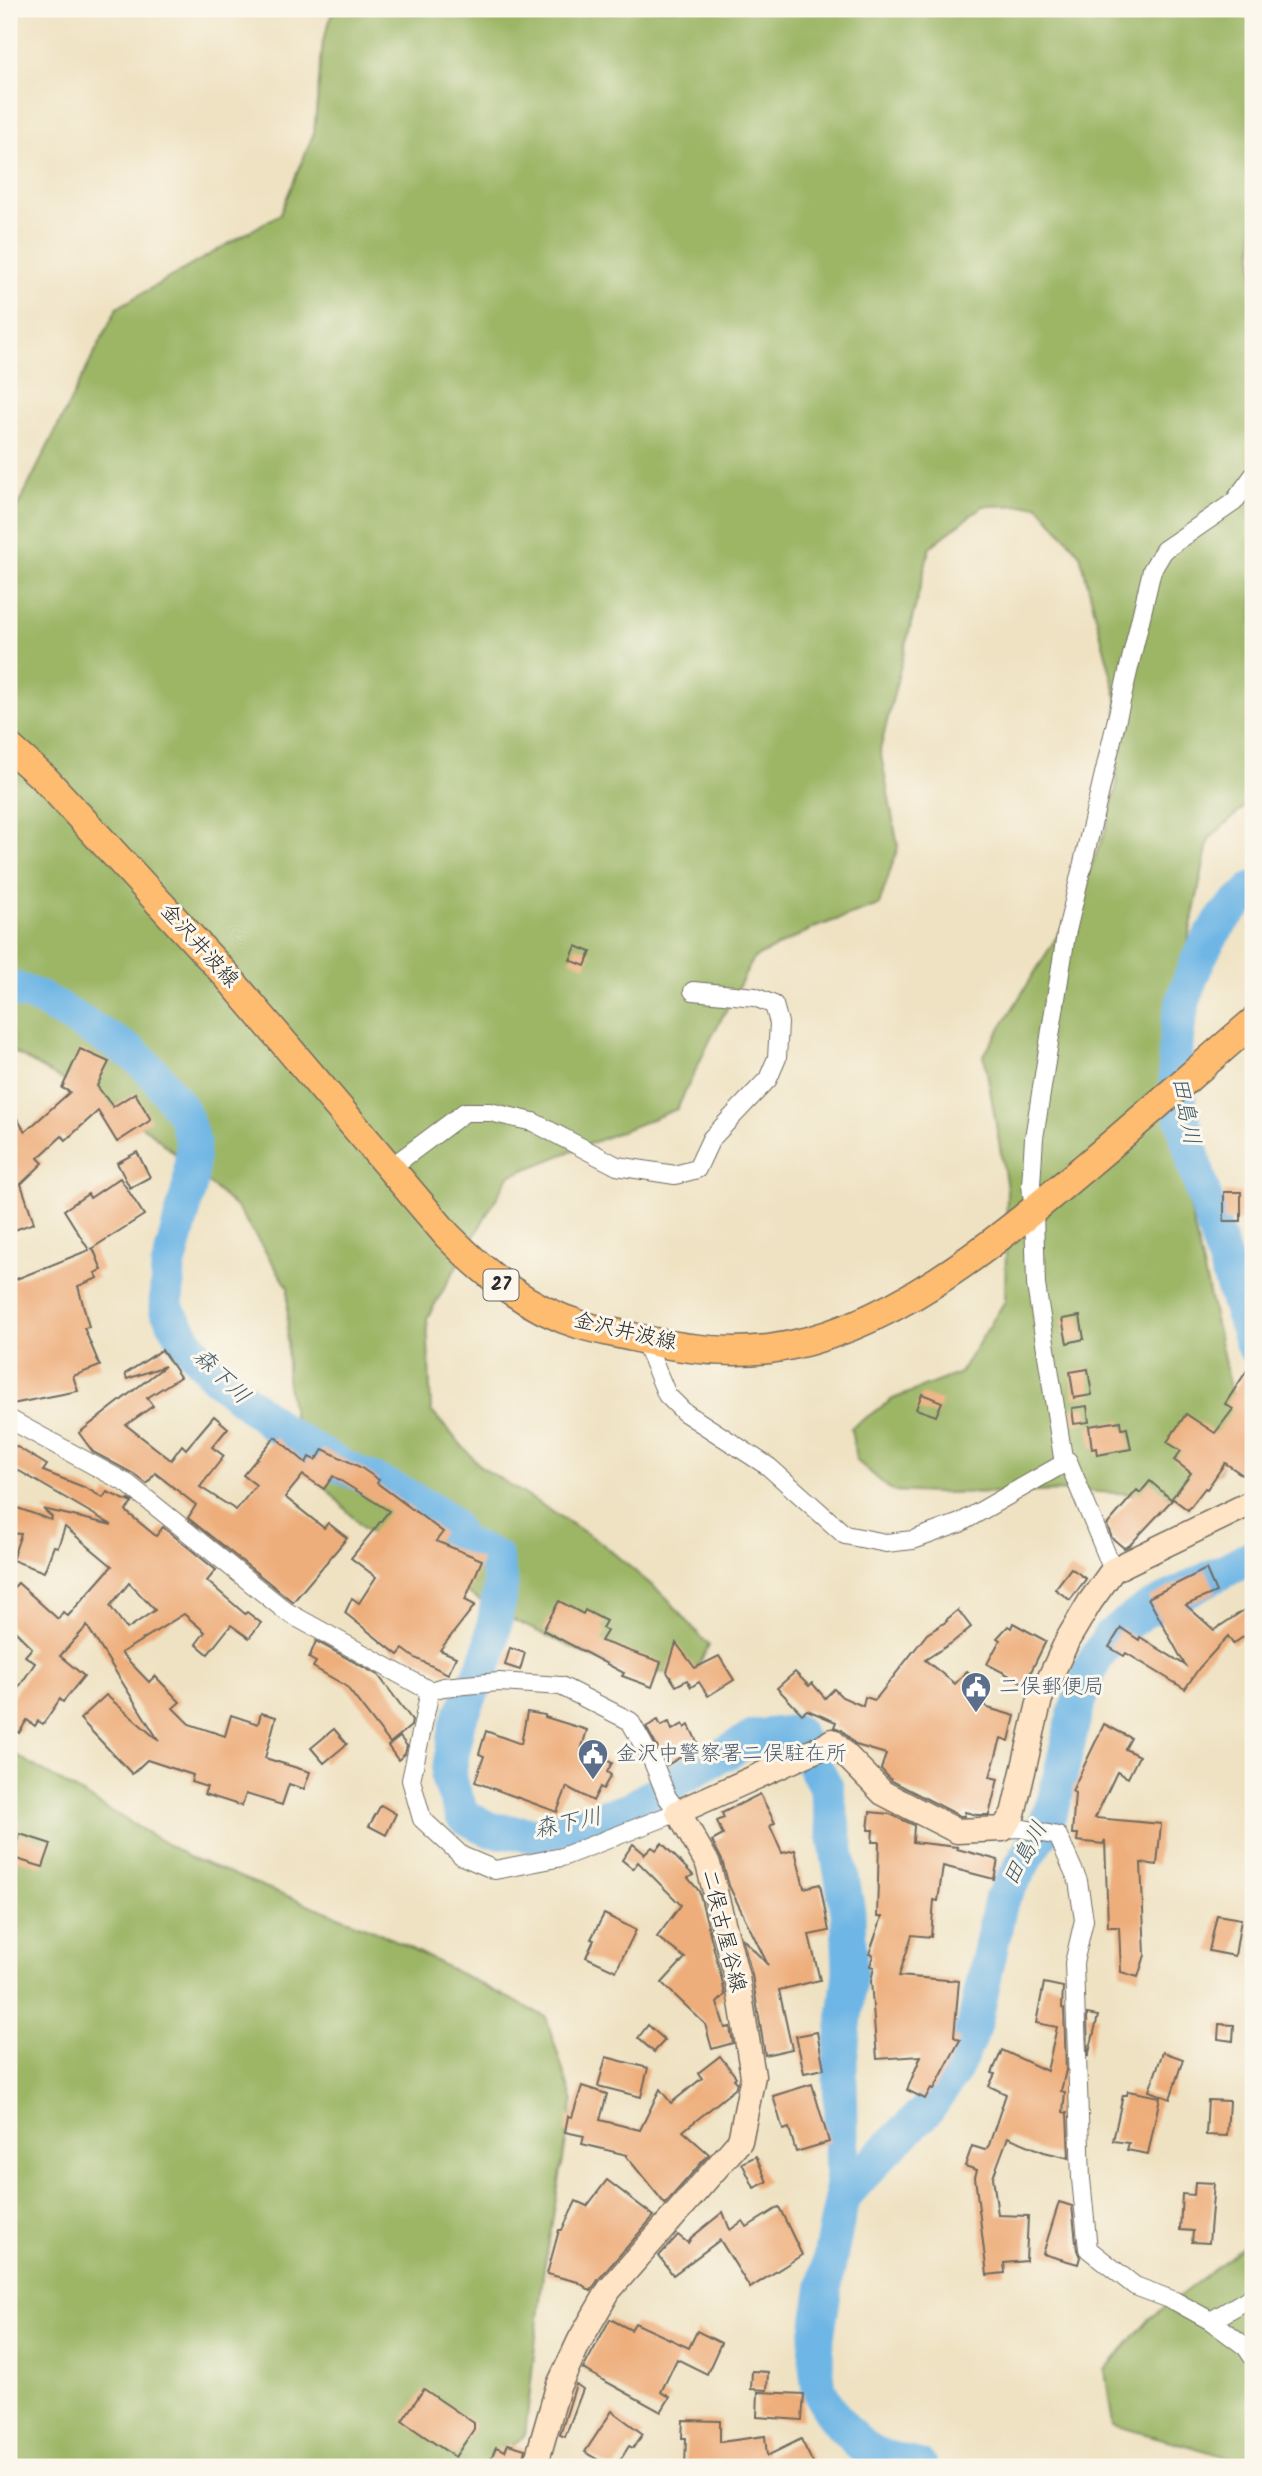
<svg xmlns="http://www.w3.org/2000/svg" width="1262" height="2476" font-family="Kalam,'Klee One',sans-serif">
<rect width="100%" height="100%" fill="#fbf7ec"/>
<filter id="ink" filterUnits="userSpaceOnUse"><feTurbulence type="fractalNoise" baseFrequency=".0143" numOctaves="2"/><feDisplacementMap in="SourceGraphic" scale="14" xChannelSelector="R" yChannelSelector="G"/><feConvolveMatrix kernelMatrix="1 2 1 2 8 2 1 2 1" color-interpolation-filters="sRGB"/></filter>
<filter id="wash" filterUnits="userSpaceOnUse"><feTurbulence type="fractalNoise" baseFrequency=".00686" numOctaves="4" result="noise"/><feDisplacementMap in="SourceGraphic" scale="28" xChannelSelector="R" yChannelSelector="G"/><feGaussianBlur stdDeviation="1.57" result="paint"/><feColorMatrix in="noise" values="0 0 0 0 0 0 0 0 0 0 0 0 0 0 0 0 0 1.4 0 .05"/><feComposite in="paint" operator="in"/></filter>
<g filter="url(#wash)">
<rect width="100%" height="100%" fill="#efe2c2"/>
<g fill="#9cb666" stroke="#647048" stroke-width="2">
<path d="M334,9h919v790l-44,40 -37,179 18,192 48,210 -18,52 -41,25 -95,-6 -149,2 -43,-2 -36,-31 -5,-32 42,-29 67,-26 45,-72 2,-113 -23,-133 88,-143 34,-83 11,-45v-86l-37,-144 -42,-49 -55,1 -53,41 -50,203 18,97 -19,58 -63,22 -62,31 -44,82 -33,69 -168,67 -82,142 4,93 49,55 120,76 67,56 42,48 -15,27 -70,-1 -117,-55 -144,-89 -62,-67 -14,-82 1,-92 -50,-78 -90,-79 -139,-81v-519l8,-22 100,-200 163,-94 34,-81 9,-92z"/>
<path d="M9,1751l180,106 187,74 170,86 27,85 -30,172 -18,161 -37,32h-479z"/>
<path d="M1253,2237v227l-140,-39 -8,-55 43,-50 86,-66z"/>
</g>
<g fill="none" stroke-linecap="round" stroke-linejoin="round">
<g stroke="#6eb6e5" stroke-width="35">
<path d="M1253,889c-10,10 -22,19 -30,30 -35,45 -53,110 -46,166 3,32 16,73 25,104 16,53 33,105 51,157"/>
<path d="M9,987l31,11 94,56 23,23 27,37 9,29 -3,42 -22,83 -2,40 19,32 28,34 70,58 56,33 62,28 38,21 14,14 9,16 33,13 6,27 -12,70 -32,71 -9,53 15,38 28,14 46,5 93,-25 50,-32 75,-41 41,-5 30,55 22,125 2,60 -10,90 2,136 -15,75 -10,64 -1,29 3,24 14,26 24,26 19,13 44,12"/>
<path d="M842,2198l35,-39 50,-49 27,-39 20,-44 27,-127 41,-68 12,-30 21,-89 17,-48 18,-29 31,-23 112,-57"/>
</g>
</g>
<g id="blocks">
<g fill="#eeae7c" fill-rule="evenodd">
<path d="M576,946l15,6 -6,14 -15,-6z"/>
<path d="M80,1049l29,13 -12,24 16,21 22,-14 16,27 -34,22 -19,-31 -32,29 -4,-4 -24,22 5,5 -22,21 13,39 -25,9v-128l16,28 45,-40 -8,-4z"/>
<path d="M137,1152l13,25 -20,11 -13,-25z"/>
<path d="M120,1178l24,37 -53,34 2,-1 9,22 -7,3 3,5 -20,8 11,41 -5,1 16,38 -27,10 5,15 -66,13 -3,-18v-104l80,-32 -25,-40 24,-16 2,4z"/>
<rect x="1224" y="1192" width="17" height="29"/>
<path d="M1080,1316l4,23 -17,4 -5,-24z"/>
<path d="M162,1350l18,27 -33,21 6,8 -27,19 45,35 11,-15 4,4 28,-33 14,12 -16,19 12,9 -24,31 36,23 20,-25 -13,-10 32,-38 31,26 3,-6 6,3 2,-3 1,1 5,-9 37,18 19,13 -2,3 66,49 -7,9 46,19 -17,40 10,5 -35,45 16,7 -8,17 -33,-16 -12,-9 -5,6 -53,-42 7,-15 7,5 17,-26 -25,-19 38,-47 -56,-35 -9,13 -21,-14 -18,22 39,31 4,-5 19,15 -54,64 -105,-84 8,-13 -41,-32 -8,11 -13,-10 -41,-22 -14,-19 86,-67 -38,13 -2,-5z"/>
<path d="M1253,1361v121l-28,-19 -18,26 -2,-1 -17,22 -16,-12 19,-25 -17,-13 7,-9 -14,-9 19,-28 29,19 18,-24 -8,-5z"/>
<path d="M1088,1369l4,26 -18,3 -4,-26z"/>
<path d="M922,1394l20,8 -6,14 -20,-7z"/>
<path d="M1087,1406l2,16 -15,2 -2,-16z"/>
<path d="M1121,1421l1,8 5,-1 4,21 -34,6 -1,-7 -4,1 -3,-23z"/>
<path d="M9,1442l38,23 -4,6 43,17 17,10 4,-6 25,11 -4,-4 5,3 -7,8 2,3 28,23 7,-9 53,43 -9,11 38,33 2,-2 14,11 -12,15 -18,-13 -23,29 -12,-10 9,-12 -21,-18 -63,39 28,29 6,-6 25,26 -7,6 16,16 36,12 6,-21 27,9 3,-11 15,4 -11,41 45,14 -6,17 -15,-5 -7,21 -36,-11 -4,12 -38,-12 3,-7 -16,-5 2,-7 -46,-15 -15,14 -52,-55 26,-24 53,46 -72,-115 -27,30 24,20 -21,26 -3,-3 -17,25 -5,-3 -3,5 -8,-6 -8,13 -10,-7v-24l26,-39 -10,-7 7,-8 -23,-23v-33l9,-9 40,36 5,-7 5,4 44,-50 -47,-39 -7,20 -4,-1 -10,26 -32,-12 9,-26 -12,-1v-28l42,15 1,-3 -9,-8 69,16 -103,-60zM129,1583l26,27 -28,19 -17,-23z"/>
<path d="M1150,1481l22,19 -43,46 -5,2 -12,-10 -5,-13 30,-35 3,3z"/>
<path d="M1071,1568l15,11 -16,21 -15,-11z"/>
<path d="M1206,1569l10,23 -30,13 28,25 39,-26v26l-20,14 -5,-8 -29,32 -14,21 -59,-36 -2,3 -15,-9 12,-19 18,12 1,-3 45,28 -37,-67z"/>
<path d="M559,1601l24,13 2,-4 21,11 -4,7 5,3 -6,10 60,21 -9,25 -30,-11 2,-3 -81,-43z"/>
<path d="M958,1610l13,17 -18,15 -28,18 30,24 12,-13 13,12 -10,10 18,15 27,8 -6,25 -8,-3 -11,39 8,2 -9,36h-12l-12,-3 -1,4h-4l-68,-35 -11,-12 5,-15 -30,-9 -14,-15 -8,-3 2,-5 -29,-12 -5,4 -25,-26 18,-16 14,14 3,-3 13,15 9,-9 8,8 21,9 2,-9 10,3 52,-66 20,-13 -1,-1z"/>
<path d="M1013,1623l33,18 -21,43 -38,-20 13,-24 -3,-2 11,-12 3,2z"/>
<path d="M316,1641l62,34 34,45 -1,6 -21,17 -44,-57 -33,-19 3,-5 -7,-4z"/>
<path d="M676,1643l19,25 24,-12 15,24 -26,16 -9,-14 -8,5 -4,-7 -11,6 -9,-14z"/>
<path d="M510,1648l15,5 -5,17 -15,-5z"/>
<path d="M527,1712l18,3v2l42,13 -5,17 30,16 -5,9 4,3 -8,14 -3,-2 -7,14 -26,-14 -10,25 -82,-30 9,-26 -5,-2 7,-23 35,13z"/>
<path d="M658,1720l3,6 8,-4 3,8 11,-6 2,4 4,-3 10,21 -32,19 -21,-38z"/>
<path d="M1104,1724l27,14 -6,11 14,7 -11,22 -11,-6 -22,46 66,6 -4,41 -16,-2 4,92 -7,22 -17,-5 -2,-45h-11l-3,-87 -2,4 -26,-3 1,-7h-6l3,-41 -3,-2z"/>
<path d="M334,1729l13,15 -23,19 -13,-15z"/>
<path d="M400,1737l7,9 -2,8 -7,6 -10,-14z"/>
<path d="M760,1794l15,29 -5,3 12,27 13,-3 9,38 16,-4 9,47 -20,4 11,45 -41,10 13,59 -27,6 -13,-80 -10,-37 26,27 -39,-79 -7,-26 -10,-19 11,-6 -6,-14 7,-3 -2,-5z"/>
<path d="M381,1805l15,9 -10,21 -17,-9z"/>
<path d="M870,1812l20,2 24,11 -1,17 44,5v2l41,11 -4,19 -51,-13 -5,35 -4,-1 -3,37 -19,-2 -13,41 60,5 -5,56 6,3 -26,49 -3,-1 -6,11 -18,-9 14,-34 -44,3 -6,-78 3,-14 -4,-1 3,-11 -4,-1 13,-37h-5l2,-75h-7l1,-12h-5z"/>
<path d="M20,1834l31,10 -8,23 -30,-9z"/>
<path d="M662,1843l31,32 -5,3 11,13 23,89 3,15 -8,8 8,25 5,-1 3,16 -21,6 -7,-25 -43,-41 23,-25 -28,-21 24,-32 -43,-43 -5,7 -11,-9 11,-16 12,10 -2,2 9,-9 4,3z"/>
<path d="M604,1914l32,16 -20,41 -30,-14 8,-17 -3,-1z"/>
<path d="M1217,1915l24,4 -6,37 -26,-5z"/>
<path d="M1044,1983l19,4 -1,21 2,1 2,61 -5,21 4,1 -2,20 4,1 2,45 -25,-6 -36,-15 -15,40 5,38 30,1 -2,45 -22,2 1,10 -18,2 -12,-98 2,-7 -12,-4 7,-20 13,4 4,-5 17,-51 -17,-8 6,-12 -3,-1 10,-23 45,21 10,-44 -21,-4z"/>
<path d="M1087,2014l11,2 -10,41z"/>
<path d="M1219,2024l15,1 -1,16 -15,-2z"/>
<path d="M648,2025l17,15 -11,12 -16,-14z"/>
<path d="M817,2032l7,37 -20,4 -8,-37z"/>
<path d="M1163,2052l20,7 -13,40 -21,-8z"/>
<path d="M720,2056l16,21 -2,2 3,3 -2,7 -52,42 26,23 -44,50 -39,-48 1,-1 -45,-11 2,-8 -19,-4 3,-16 4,1 10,-31 25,8 -7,26 40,10 20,-41 11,14 31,-25 -4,-5z"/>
<path d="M606,2057l42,11 -7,29 -43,-11z"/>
<path d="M812,2084l17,58 -33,10 -7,-24 -6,2 -10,-34z"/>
<path d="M1128,2091l32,6 -12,57 -21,-4 2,-7 -16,-2 10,-46h4z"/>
<path d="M1208,2100l21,1 -2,35 -21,-1z"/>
<path d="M756,2156l11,26 -13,6 -12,-25z"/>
<path d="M607,2180l47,36 -56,64 -7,11 -13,-9 -31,-8 12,-44h3l14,-29 11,5z"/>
<path d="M1195,2182l19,1 -5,60 -17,-1 1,-11 -13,-1 2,-36 12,1z"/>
<path d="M1059,2202l13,4 5,44 3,7 -2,7 -35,-10z"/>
<path d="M779,2207l23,48 -52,33 -30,-48 -47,35 -14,-19 19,-21 10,8 4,-6 31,-25 7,18 13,-9 4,6z"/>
<path d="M610,2319l21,11 4,-7 54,25 8,-17 24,12 -14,31 -30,-15 -16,33 9,5 -9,15 -78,-43z"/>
<path d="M752,2371l16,1 -1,18 -16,-1z"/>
<path d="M576,2384l7,5 -18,48 -5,-2z"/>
<path d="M424,2389l50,34v6l-19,28 -53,-36z"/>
<path d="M758,2392l46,2 -2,26 -45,-3z"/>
<path d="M612,2411l31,23 -10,14 -4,-2 -13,21h-6l-25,-15z"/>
<path d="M683,2420l37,1v21l45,-6 2,20 34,-17 14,28h-130l1,-29h-4z"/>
<path d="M508,2444l17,5 -4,18h-34l9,-20 9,4z"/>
</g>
</g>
</g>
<g filter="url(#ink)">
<use href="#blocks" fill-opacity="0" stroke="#706b60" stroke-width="2"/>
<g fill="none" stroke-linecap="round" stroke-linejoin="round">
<g stroke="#706b60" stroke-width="20">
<g id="street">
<path d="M390,1168l75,-56h25l43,10 84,44 58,9 22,-6 14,-30 57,-60 9,-21 2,-35 -5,-18 -19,-8 -62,-6"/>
<path d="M644,1340l23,55 17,17 85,55 76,68 41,8 27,-3 47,-17 108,-62 45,109"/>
<path d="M9,1419l119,65 159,128 143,79 13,-4 56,-5 62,4 69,35 23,41 14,35 11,15 -116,45 -67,13 -33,-14 -40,-37 -11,-39 19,-89"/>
<path d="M1064,1464l-28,-179 -2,-74 -3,-26 3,-47 32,-203 86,-365 12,-20 70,-48 19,-26"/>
<path d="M1003,1829l16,-1 39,8 20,45 6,39 -10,43 7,216 7,70 47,37 40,15 36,20 35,26 7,10"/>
<path d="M1211,2321l42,-25"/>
</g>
</g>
<g stroke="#706b60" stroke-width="27">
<path id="secondary" d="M535,2467l23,-80 22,-47 29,-50 131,-149 13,-65 -16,-99 -29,-113 -30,-52 147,-66 7,-5 51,52 74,38 46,-2 10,-15 27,-115 28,-60 22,-37 23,-32 140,-68"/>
</g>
<g stroke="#706b60" stroke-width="31">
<path id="primary" d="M9,747l36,32 182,197 220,259c38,39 81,74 134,90 17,5 35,8 52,12 43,11 92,17 136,12 120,-16 227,-107 316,-182 57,-48 112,-97 168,-145"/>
</g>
<use href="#street" stroke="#fff" stroke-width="18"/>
<use href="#secondary" stroke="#ffe4c6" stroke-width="24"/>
<use href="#primary" stroke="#febc70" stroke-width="28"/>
</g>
</g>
<defs>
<g id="civic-pin" transform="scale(1.575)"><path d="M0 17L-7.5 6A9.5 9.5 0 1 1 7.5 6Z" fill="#5c6f8a" stroke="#fbf7ec"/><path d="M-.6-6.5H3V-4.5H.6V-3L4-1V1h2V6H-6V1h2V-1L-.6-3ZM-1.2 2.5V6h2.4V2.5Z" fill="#fff"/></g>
</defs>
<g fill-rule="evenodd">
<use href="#civic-pin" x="976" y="1687"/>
<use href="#civic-pin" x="593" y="1754"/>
</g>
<g text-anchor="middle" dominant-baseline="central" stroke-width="6" stroke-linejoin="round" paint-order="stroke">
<rect fill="#fbf7ec" stroke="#696865" stroke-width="2" x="483.5" y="1269.5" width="35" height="31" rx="5"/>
<g font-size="19" font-weight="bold" fill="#2b2b2b">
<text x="501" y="1285">27</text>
</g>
<g font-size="21" fill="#2b2b2b" stroke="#fbf7ec">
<text transform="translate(199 946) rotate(48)">金沢井波線</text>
<text transform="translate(625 1332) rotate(13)">金沢井波線</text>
<text transform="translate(723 1931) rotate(76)">二俣古屋谷線</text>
</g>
<g font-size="21" fill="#4e5e75" stroke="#fbf7ec" text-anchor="start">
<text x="999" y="1687">二俣郵便局</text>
<text x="616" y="1754">金沢中警察署二俣駐在所</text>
</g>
<g font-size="23" font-style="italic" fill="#425c6c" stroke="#fbf7ec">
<text transform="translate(1185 1111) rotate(79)">田島川</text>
<text transform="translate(221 1377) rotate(44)">森下川</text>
<text transform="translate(568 1824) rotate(-12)">森下川</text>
<text transform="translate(1026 1854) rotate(-62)">田島川</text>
</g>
</g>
<rect width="1262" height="2476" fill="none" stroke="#fbf7ec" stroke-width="35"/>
</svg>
